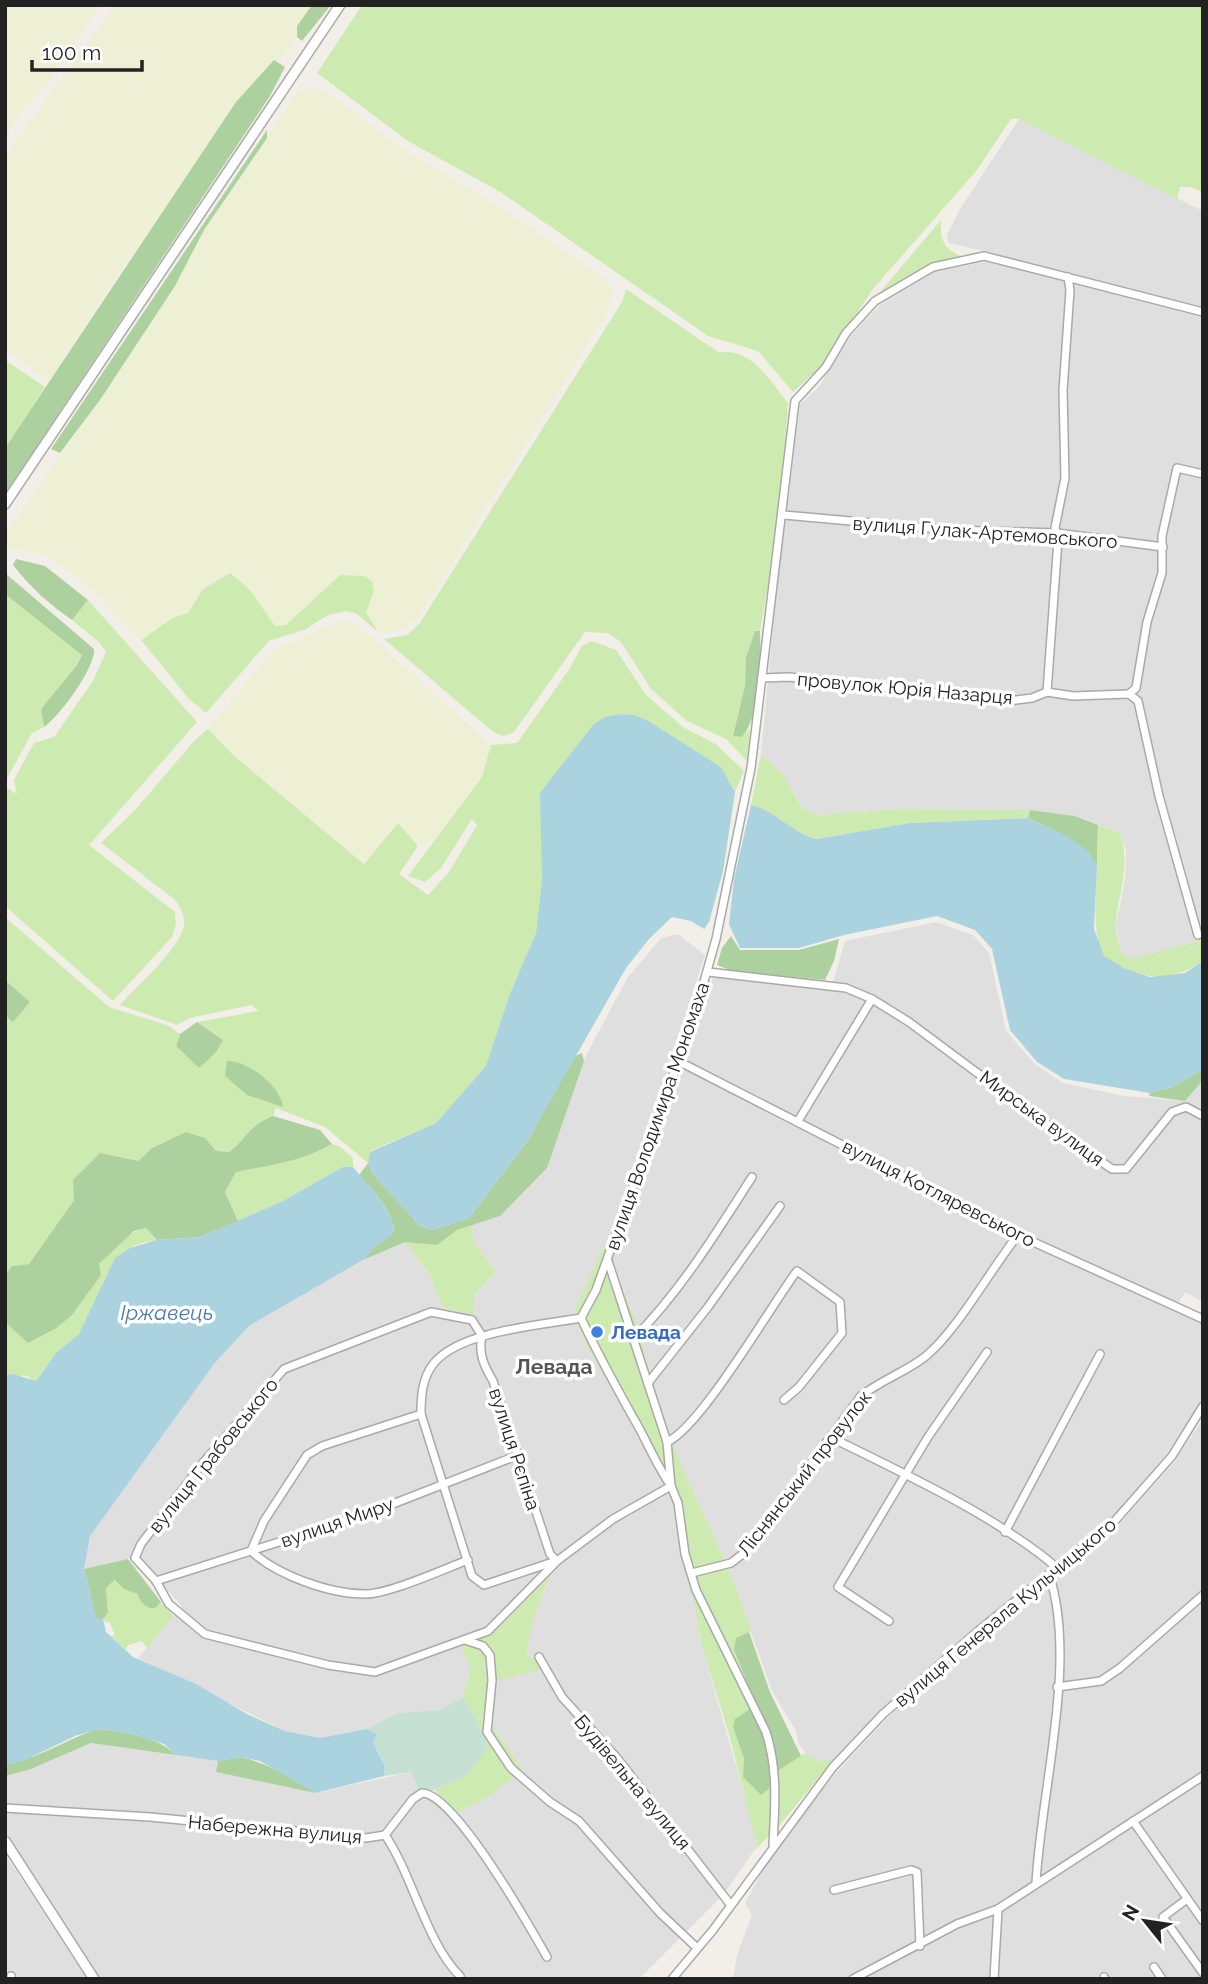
<svg xmlns="http://www.w3.org/2000/svg" width="1208" height="1984" font-family="Raleway,sans-serif">
<rect width="100%" height="100%" fill="#f2efe9"/>
<g fill="#e0dfdf">
<path d="M1019,119l184,92v729l-73,19 -10,-8 -4,-26 9,-46 1,-29 -6,-17 -45,-17 -45,-6 -134,-1 -77,6 -17,-7 -9,-17 -32,-37 16,-167 23,-183 18,-16 33,-52 30,-32 53,-32 49,-10 1,-11 -36,-8 -1,-8 13,-26z"/>
<path d="M936,922l37,13 16,18 17,78 29,33 28,19 61,13 61,5 18,-21v222l-18,-10 -7,12 -162,-74 -332,-170 30,-85 117,14 14,-48z"/>
<path d="M678,934l27,21 -34,105 343,175 189,88v74l-36,56 -56,67 -142,112 -80,72 -55,55 -15,2 -9,-3 -11,-14 -3,-13 -24,-40 -44,-124 -46,-100 -30,-83 -12,-53 -34,-87 -33,70 14,32 56,94 32,65 6,52 9,24 11,62 48,168 8,34 -4,7 -29,42 -85,85h-538l-96,-148v-55l26,-7 60,-26 127,18 -2,11 99,21 96,-21 15,16 34,24 31,-17 33,-25 -31,-42 3,-48 31,-25 5,-39 26,-53 -4,-1 -36,32 -47,74 -8,29 -23,13 -43,3 -31,16 -46,9 -35,-7 -147,-73 44,-51 -25,-30 -25,-20 -25,9 -23,3 1,-15 5,-18 17,-28 107,-144 35,-38 114,-66 42,-18 25,33 13,33 30,7 2,-19 21,-25 -21,-27 -4,-19 29,-9 128,-239 33,-39z"/>
<path d="M1203,1419v560h-470l4,-24 15,-40 -7,-12 32,-59 60,-72 55,-59 83,-75 143,-112 58,-66z"/>
<path d="M5,1854l82,125h-82z"/>
</g>
<g fill="#eef0d5">
<path d="M5,5h95l-50,76 -30,33 -15,24z"/>
<path d="M115,5h197l-15,21v11l-19,26 -4,-2 -157,215 -68,105 -44,-32v-193z"/>
<path d="M312,88l18,6 74,56 93,55 108,73 8,12 -5,21 -175,283 -18,26 -12,9 -15,4 -10,-1 -13,-20 9,-21 -34,-16 -54,50 -11,2 -25,-37 -20,-17 -27,16 -15,24 -14,4 -33,23 -52,-53 -41,-31 -43,-9v-13l95,-134 75,-114 29,-56 92,-137z"/>
<path d="M344,620l11,3 19,16 117,106 -9,32 -48,64 -16,5 -20,-23 -33,41 -132,-109 -25,-26 66,-80z"/>
</g>
<g fill="#cdebb0">
<path d="M362,5h841v187l-12,-5h-11l-3,12 -158,-80h-8l-34,51 -105,120 -49,75 -30,27 -35,-41 -50,-15 -206,-143 -94,-52 -91,-68z"/>
<path d="M941,220c-1,21 2,27 21,37l-87,41z"/>
<path d="M626,289l92,63c35,-4 51,28 70,51l-8,112 -20,116h-5l-9,26 -1,28 -12,50 9,2 8,-8 -3,32 -21,-22 -39,-18 -36,-32 -30,-47 -13,-9 -23,-1 -71,100 -10,4 -11,-4 -109,-93 23,-4 13,-12 202,-321z"/>
<path d="M5,360l40,27 -40,61z"/>
<path d="M230,573l20,17 25,36 11,-1 54,-50 24,1 8,5 2,10 -8,21 12,20 -21,-18 -10,-3 -19,4 -24,15 -35,11 -63,72 -17,-14 -48,-59 33,-23 14,-4 15,-24z"/>
<path d="M5,594l77,60 -5,11 -36,44 3,18 -12,6 -27,49z"/>
<path d="M88,600l109,122 -108,123 86,67 1,12 -4,13 -59,64 -108,-95v-119l12,7 -3,-14 20,-37 20,-6 39,-56 13,-29 -6,-9 -28,-23z"/>
<path d="M592,641l24,9 30,45 37,32 34,18 27,26 -9,21 -14,-25 -86,-52 -14,-1 -28,11 -35,47 -16,59v48l-6,54 -27,63 -23,70 -50,57 -66,28 -2,12 -43,-36 -49,-19 -3,8c-27,11 -24,21 -44,36l-13,-1 -11,-13 -19,-6 -34,16 -14,13 -64,39 -45,64 -17,2 -7,9v-260l8,6 17,-19 -25,-22v-63l104,90 58,18 13,9 -4,12 23,22 24,-28 -26,-18 62,-11 -8,-6 -61,13 -13,7 -57,-20c15,-17 63,-59 64,-81 1,-10 -4,-18 -10,-25l-73,-56 35,-34 58,-68 14,-12 25,26 131,109 34,-41 20,23 -19,28 29,21 21,-23 28,-47 -5,-6 -31,49 -16,14 -17,-6 74,-99 9,-32 26,-2 51,-72 14,-25z"/>
<path d="M761,754l23,22 18,32 17,7 77,-6 134,1 -2,8 -118,5 -94,16c-20,-4 -45,-31 -65,-34z"/>
<path d="M1098,825l22,8c11,33 -1,57 -4,90 -1,9 3,19 4,28l10,8 73,-19v21c-18,12 -40,20 -61,13 -12,-4 -32,-9 -39,-20 -14,-21 -3,-99 -5,-129z"/>
<path d="M332,1144l7,2 14,12v9h-10l-62,35 -43,19 -13,-29 11,-20c35,-7 65,-10 96,-28z"/>
<path d="M471,1225l4,19 21,27 -21,24 -2,20 -30,-7 -13,-33 -25,-33 32,2 20,-14z"/>
<path d="M146,1228l11,12c-8,2 -20,3 -27,8 -29,18 -31,59 -50,85 -14,18 -32,25 -44,49l-9,-6 -22,-1v-53l23,20c8,-5 23,-8 29,-15 29,-32 43,-87 89,-99z"/>
<path d="M605,1243l35,88 12,53 30,83 46,100 23,64 -15,7 -2,12 22,55 -23,22 12,31 -2,19 31,-4 31,-20 14,8 15,-2 -55,67 -26,26 4,-7 -27,-107 -29,-95 -11,-62 -9,-24 -6,-52 -32,-65 -56,-94 -14,-32z"/>
<path d="M554,1562h5c-18,31 -29,58 -32,93l10,6 3,9 -44,11 -3,47 31,42 -33,25 -31,17 -5,-2 -21,-20 32,-14 11,-56 -14,-23 8,-29 -10,-21c36,-23 61,-56 93,-85z"/>
<path d="M116,1580l22,14 15,15 8,-7 13,14 -27,32 -5,-7 -14,4 -2,5 -15,-14 4,-1 -6,-14 -2,2 -4,-4 5,-6 -2,-25z"/>
</g>
<g fill="#add19e">
<path d="M312,5h19l-29,36 -5,-4v-11z"/>
<path d="M274,60l11,7 -15,29 -265,398v-46l231,-346z"/>
<path d="M267,130v8l-63,92 -29,56 -75,114 -40,53 -9,-4z"/>
<path d="M16,559l29,7 43,34 -16,20c-22,-15 -42,-33 -59,-55z"/>
<path d="M5,573l89,76c2,18 -35,68 -50,78l-3,-18 36,-44 5,-10 -77,-61z"/>
<path d="M755,631h5c1,27 0,87 -18,106l-9,-1 12,-51 1,-28z"/>
<path d="M1030,810l45,6 23,9 -1,41c-16,-25 -43,-36 -69,-48z"/>
<path d="M731,936l9,14h59l40,-11 -5,22 -9,19 -93,-9 -15,-6 5,-17z"/>
<path d="M5,980l25,22 -17,20 -8,-7z"/>
<path d="M197,1022l26,18 -7,12 -17,16 -23,-22 4,-12z"/>
<path d="M582,1053l2,8 -37,107 -47,48 -43,14 -20,15 -32,-3 -42,18 10,-12 21,-16c-1,-21 -21,-42 -35,-57l9,-12 5,11 47,52 12,4 37,-12 59,-78 45,-83z"/>
<path d="M227,1061c21,0 53,24 56,46l-36,-12 -22,-19z"/>
<path d="M1203,1069v11l-18,21 -36,-5 1,-3 22,-6z"/>
<path d="M273,1116l47,14 12,14c-31,18 -61,21 -96,28l-11,20 13,29 -38,16 -43,3 -11,-12 -12,3 -35,33 2,11 -29,40 -17,14 -27,14 -23,-21v-47l7,-9 17,-2 45,-64 -1,-20 27,-27 38,8 14,-13 34,-16 19,6 11,13 13,1c20,-15 17,-25 44,-36z"/>
<path d="M128,1559l33,43 -6,6c-7,2 -16,-6 -17,-14l-14,-5 -9,-9 -9,8 2,25 -5,6 -7,-1 -12,-49z"/>
<path d="M749,1632l21,60 31,64 -27,17 -3,14 -10,8 -18,-18 1,-19 -11,-31 2,-8 21,-14 -22,-55 2,-12z"/>
<path d="M98,1729c28,4 57,6 78,26l-85,-12 -60,26 -26,7v-12c34,-5 61,-25 93,-35z"/>
<path d="M241,1757c28,7 50,20 74,36l-99,-21 2,-11z"/>
</g>
<path fill="#c6e0d4" d="M463,1697l14,23 11,27 -22,29 -32,14 -16,-1 -7,-17 -27,4 1,-11 -12,-22 4,-9 -11,-5 31,-16 43,-3z"/>
<g fill="#aad3df">
<path d="M621,714l14,1 15,7 71,45 14,25 -12,79 -14,51 -5,7 -13,-8 -19,-4 -23,22 -23,29 -98,172 -59,78 -37,12 -12,-4 -47,-52 -5,-11 2,-11 66,-29 50,-57 23,-70 27,-63 6,-54 -2,-86 53,-68 12,-8z"/>
<path d="M751,805c20,3 45,30 65,34l94,-16 118,-5 37,17 23,16 9,15 -3,63 10,27 20,12 26,9 35,-4 18,-12v108l-31,18 -22,6 -86,-14 -27,-17 -27,-32 -18,-81 -17,-19 -38,-14 -93,19 -45,13h-59l-11,-24 5,-45z"/>
<path d="M343,1167h10c15,19 40,41 41,66l-21,15 -10,12 -114,66 -35,38 -124,172 -6,33 12,48 7,2 3,13 27,25 63,27 51,30 38,17 35,7 46,-9 11,5 -4,9 12,23 -1,10 -69,17 -55,-32 -19,-4 -23,4 -42,-6 -12,-11 -28,-9 -37,-6 -24,7 -52,25 -18,3v-389l8,-1 23,7 20,-28 23,-19 36,-76 15,-10 27,-8 43,-3 81,-35z"/>
</g>
<g fill="none" stroke-linecap="round" stroke-linejoin="round">
<g stroke="#a9a9a9" stroke-width="10">
<g id="minor">
<path d="M784,515l167,15 106,3 106,14"/>
<path d="M762,678l27,-1 219,24 24,-3 15,-6 11,-152 -3,-12 10,-50 -2,-87 7,-101 -2,-13"/>
<path d="M1047,692l26,4 56,-2 7,-6 11,-66 15,-49v-37l15,-68 26,6"/>
<path d="M1129,694l9,7 21,95 39,139"/>
<path d="M708,972l138,16 26,11 37,23 130,97 73,50h14l46,-57 14,-5 17,9"/>
<path d="M678,1061l340,174 185,84"/>
<path d="M798,1121l74,-122"/>
<path d="M608,1261l59,181 4,44 7,17 7,51 11,36 70,142c12,38 9,73 7,112"/>
<path d="M482,1336l-10,-16 -41,-8 -147,57 -82,95 -61,80 -6,14 21,23 13,23 36,30 123,31 47,7 113,-41 69,-70 56,-42 58,-33c-15,-21 -24,-45 -37,-67 -19,-34 -37,-66 -53,-101l15,-28 98,-273 22,-78 35,-171 44,-367 31,-34 20,-34 29,-32 58,-34 51,-11 219,56"/>
<path d="M482,1336c-4,17 2,30 11,45l57,173 7,7"/>
<path d="M634,1338c46,-46 83,-106 118,-161"/>
<path d="M648,1383l60,-76 72,-101"/>
<path d="M421,1414l51,162 12,9 72,-24"/>
<path d="M832,1438c71,35 164,78 224,129"/>
<path d="M667,1442c34,-15 103,-135 130,-171l43,31 2,31 -43,54 -15,13"/>
<path d="M1005,1532l95,-178"/>
<path d="M468,1560c-24,9 -79,34 -103,34 -36,0 -88,-19 -114,-43l13,-30 43,-66 15,-9 99,-32c0,-18 1,-36 13,-51 26,-32 108,-38 147,-45"/>
<path d="M692,1573l39,-10 13,-10 117,-157c20,-16 45,-24 65,-40 33,-28 64,-86 92,-121"/>
<path d="M156,1581l211,-67 149,-58"/>
<path d="M889,1621l-51,-34 90,-150 59,-85"/>
<path d="M465,1640l18,6 7,9 2,25 -5,52 24,36 39,34 29,19 81,92 36,34"/>
<path d="M539,1657l23,40 55,61 113,146"/>
<path d="M1057,1687l44,-6 19,-13 83,-73"/>
<path d="M5,1808l145,9 216,21 19,-3"/>
<path d="M1133,1821l70,100"/>
<path d="M385,1835l28,-36 9,-6c32,0 108,134 125,164"/>
<path d="M385,1835c27,39 42,109 75,141"/>
<path d="M1036,1883c5,-94 42,-222 13,-309"/>
<path d="M834,1890l77,-20 6,2 3,74"/>
<path d="M1187,1899l-24,18 40,56"/>
<path d="M1154,1967l8,12"/>
<path d="M1104,1977l1,2"/>
<path d="M11,1979v-3"/>
<path d="M672,1979l41,-49 120,-163 50,-53 95,-83 135,-108 59,-67 31,-50"/>
<path d="M853,1979l104,-55 41,-15 205,-133"/>
<path d="M994,1979l4,-70"/>
</g>
</g>
<g stroke="#a9a9a9" stroke-width="12">
<g id="tertiary">
<path d="M5,504l335,-499"/>
<path d="M5,1841l89,138"/>
</g>
</g>
<use href="#minor" stroke="#fff" stroke-width="7"/>
<use href="#tertiary" stroke="#fff" stroke-width="9"/>
</g>
<circle fill="#3f7fe0" stroke="#fff" stroke-width="2.5" cx="597" cy="1332" r="7"/>
<g text-anchor="middle" dominant-baseline="central" stroke-width="7" stroke-linejoin="round" paint-order="stroke">
<g font-size="19" fill="#222" stroke="#fff">
<text transform="translate(985 532) rotate(4)">вулиця Гулак-Артемовського</text>
<text transform="translate(905 688) rotate(5)">провулок Юрія Назарця</text>
<text transform="translate(657 1116) rotate(-71)">вулиця Володимира Мономаха</text>
<text transform="translate(1042 1118) rotate(36)">Мирська вулиця</text>
<text transform="translate(939 1193) rotate(27)">вулиця Котляревського</text>
<text transform="translate(515 1449) rotate(72)">вулиця Рєпіна</text>
<text transform="translate(213 1455) rotate(-51)">вулиця Грабовського</text>
<text transform="translate(804 1473) rotate(-52)">Ліснянський провулок</text>
<text transform="translate(337 1522) rotate(-19)">вулиця Миру</text>
<text transform="translate(1005 1612) rotate(-40)">вулиця Генерала Кульчицького</text>
<text transform="translate(633 1782) rotate(50)">Будівельна вулиця</text>
<text transform="translate(275 1829) rotate(5)">Набережна вулиця</text>
</g>
<g font-size="19" font-weight="bold" fill="#366cbe" stroke="#fff" text-anchor="start">
<text x="611" y="1332">Левада</text>
</g>
<g font-size="21" font-style="italic" fill="#4a7aab" stroke="#fff">
<text x="167" y="1312">Іржавець</text>
</g>
<g font-size="21" font-weight="bold" fill="#555" stroke="#fff">
<text x="554" y="1366">Левада</text>
</g>
</g>
<rect width="1208" height="1984" fill="none" stroke="#222222" stroke-width="14"/>
<g transform="translate(1145 1921) rotate(300)" stroke="#ffffff" stroke-width="5" paint-order="stroke">
<path d="M0-5L12 26L0 18L-12 26Z" fill="#222222"/>
<text y="-10" font-size="19" font-weight="bold" text-anchor="middle" fill="#222222">N</text>
</g>
<path d="M32 60v10h110v-10" fill="none" stroke="#222222" stroke-width="3.5"/>
<text x="42" y="60" font-size="21" fill="#222222" stroke="#ffffff" stroke-width="5" paint-order="stroke">100 m</text>
</svg>
